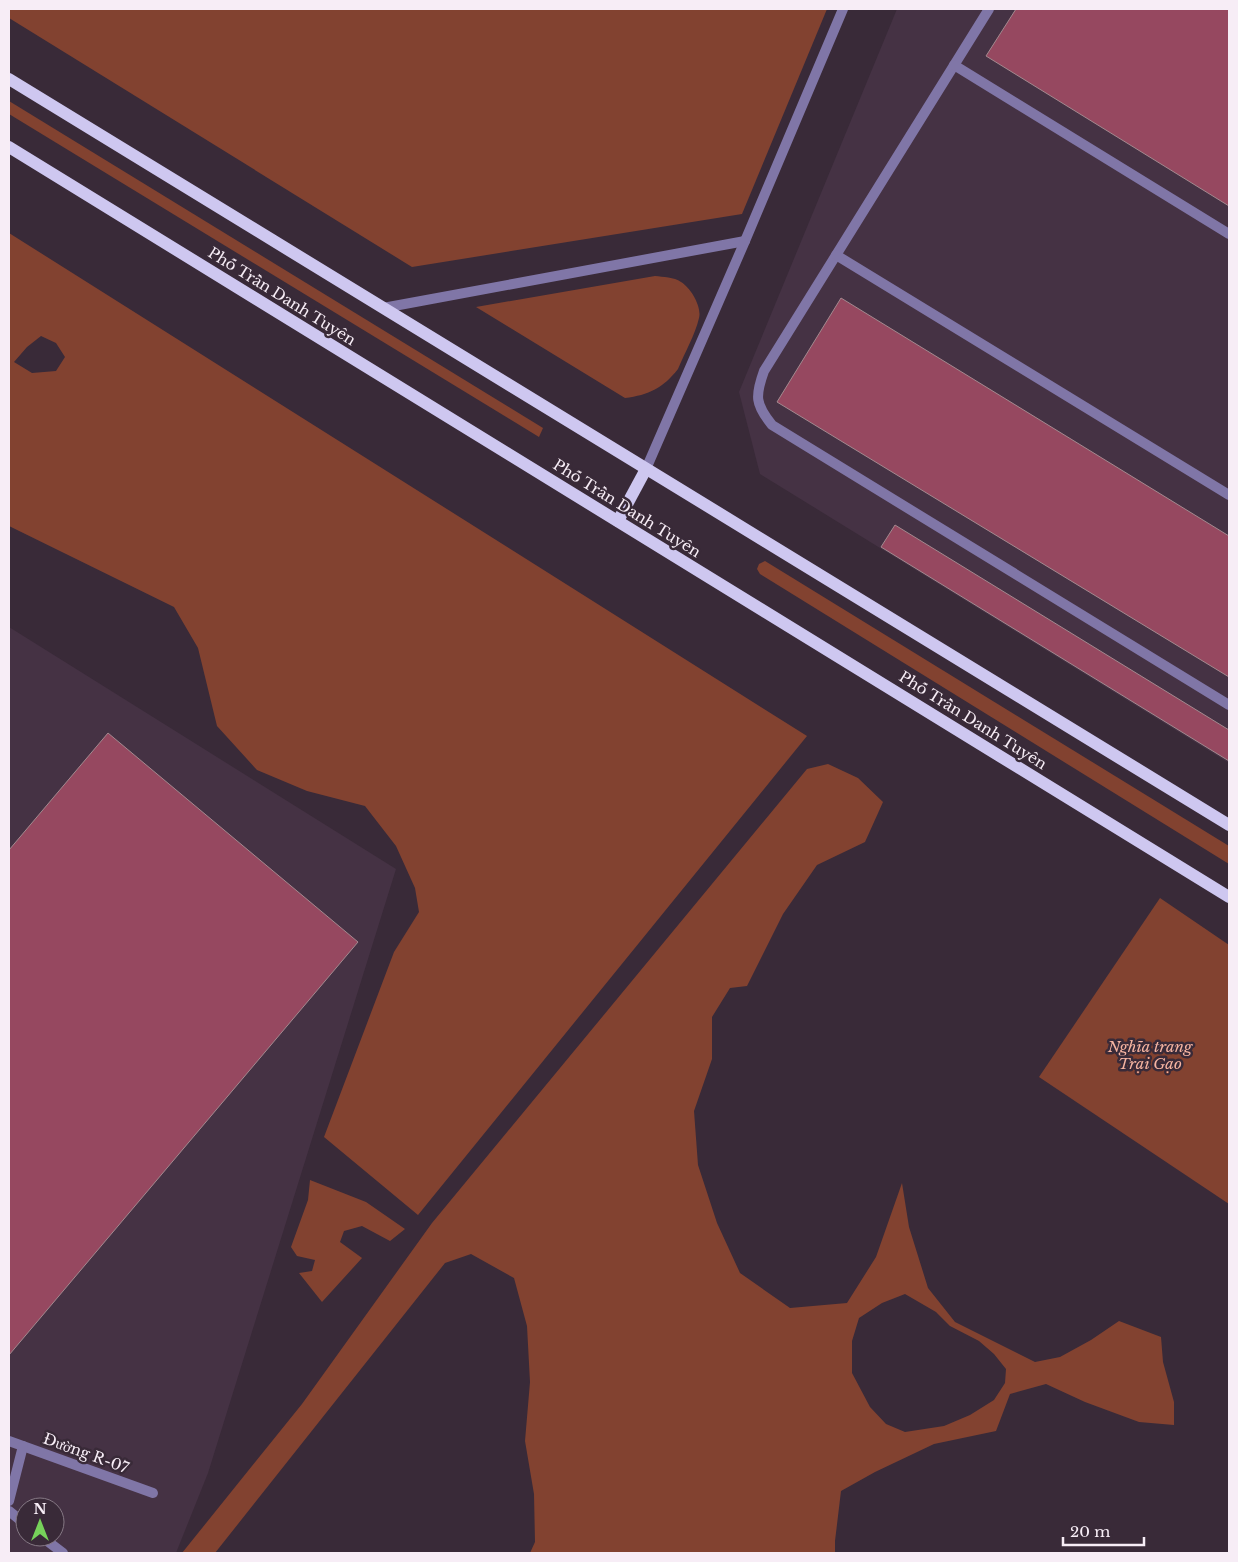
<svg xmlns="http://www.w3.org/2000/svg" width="1238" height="1562" font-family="'Libre Baskerville',serif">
<rect width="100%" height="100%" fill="#392a38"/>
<g fill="#453244" fill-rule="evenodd">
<path d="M897,9h332v754l-469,-289 -21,-82z"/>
<path d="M9,627l387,242 -188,604 -32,80h-167zM25,1507h30v30h-30z"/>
</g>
<g fill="#824230" fill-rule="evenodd">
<path d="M9,9h818l-85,205 -330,53 -403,-249z"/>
<path d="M9,101l534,327 -4,9 -530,-323z"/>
<path d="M9,233l798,503 -389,479 -94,-78 70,-185 25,-40 -4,-24 -19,-42 -31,-40 -58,-15 -50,-21 -40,-44 -19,-78 -24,-41 -165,-81zM41,336l15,7 9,14 -9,14 -24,2 -18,-11 13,-15z"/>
<path d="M655,276c8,1 19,1 26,6 10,6 21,25 18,36 -4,17 -14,34 -21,51 -15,19 -29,26 -53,29l-149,-91z"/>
<path d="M765,561l464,285v18l-469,-290 -3,-5 2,-5z"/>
<path d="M828,764l30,14 25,24 -18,40 -48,23 -34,49 -36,72 -17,2 -18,29v42l-18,52 4,54 19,58 23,50 50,35 57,-5 29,-46 26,-74 7,44 19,61 27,34 80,40 25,-5 31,-17 28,-19 42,16 2,25 11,40v23l-35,-3 -54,-20 -39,-18 -36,10 -14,37 -62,13 -59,28 -34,19 -6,50v12h-305l5,-11 -1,-48 -9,-53 5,-59 -3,-56 -13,-48 -43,-24 -26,9 -230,290h-33l120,-149 130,-181 375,-454zM905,1294l31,18 14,14 29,15 15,13 12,15 -1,14 -11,17 -24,15 -26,11 -39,6 -19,-8 -16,-17 -18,-34v-32l7,-23 23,-15z"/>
<path d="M1160,898l69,47v259l-190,-127z"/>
<path d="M310,1180l56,22 39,27 -15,12 -28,-15 -18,5 -4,11 22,16 -40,44 -23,-29 13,-2 3,-11 -18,-4 -6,-9 17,-47z"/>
</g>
<g fill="#964860" stroke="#a3898f">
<path d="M1016,9h213v197l-243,-150z"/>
<path d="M841,298l388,238v141l-452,-275z"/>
<path d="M895,525l334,205v31l-348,-214z"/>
<path d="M108,733l250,209 -349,413v-505z"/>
</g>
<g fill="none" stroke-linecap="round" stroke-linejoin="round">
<g stroke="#8076a7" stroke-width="10">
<path d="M989,9l-225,362c-9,25 -9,33 8,54l457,280"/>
<path d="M954,65l275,169"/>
<path d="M836,255l393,240"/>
<path d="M9,1441l144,52"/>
<path d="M9,1501l14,-55"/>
<path d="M9,1511l16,13"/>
<path d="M42,1537l21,16"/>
</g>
<g stroke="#8076a7" stroke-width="10">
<path d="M383,308l362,-67"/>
<path d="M646,469l99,-228 98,-232"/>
</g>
<g stroke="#cec7f0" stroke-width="12">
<path d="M9,79l1220,746"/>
<path d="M9,147l1220,750"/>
<path d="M618,521l28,-52"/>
</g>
</g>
<g text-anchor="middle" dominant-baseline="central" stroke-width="5" stroke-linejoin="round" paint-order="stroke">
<g font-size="15" fill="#f7edf6" stroke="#392a38">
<text transform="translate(282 296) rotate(32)">Phố Trần Danh Tuyên</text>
<text transform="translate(627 508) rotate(32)">Phố Trần Danh Tuyên</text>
<text transform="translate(973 720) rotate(32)">Phố Trần Danh Tuyên</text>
<text transform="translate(86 1453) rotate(20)">Đường R-07</text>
</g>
<g font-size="15" font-style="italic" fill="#f6b4a1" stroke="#392a38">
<text x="1150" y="1046">Nghĩa trang<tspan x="1150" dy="17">Trại Gạo</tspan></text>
</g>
</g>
<rect width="1238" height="1562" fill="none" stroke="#f7edf6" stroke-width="20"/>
<g transform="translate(40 1522)"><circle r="24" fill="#392a38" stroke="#857884"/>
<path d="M0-4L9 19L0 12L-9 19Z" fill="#76d25a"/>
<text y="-8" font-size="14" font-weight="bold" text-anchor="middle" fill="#f7edf6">N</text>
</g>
<path d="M1063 1537v8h81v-8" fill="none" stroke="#f7edf6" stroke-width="2.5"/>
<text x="1070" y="1537" font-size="15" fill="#f7edf6" stroke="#392a38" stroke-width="4" paint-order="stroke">20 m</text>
</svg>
